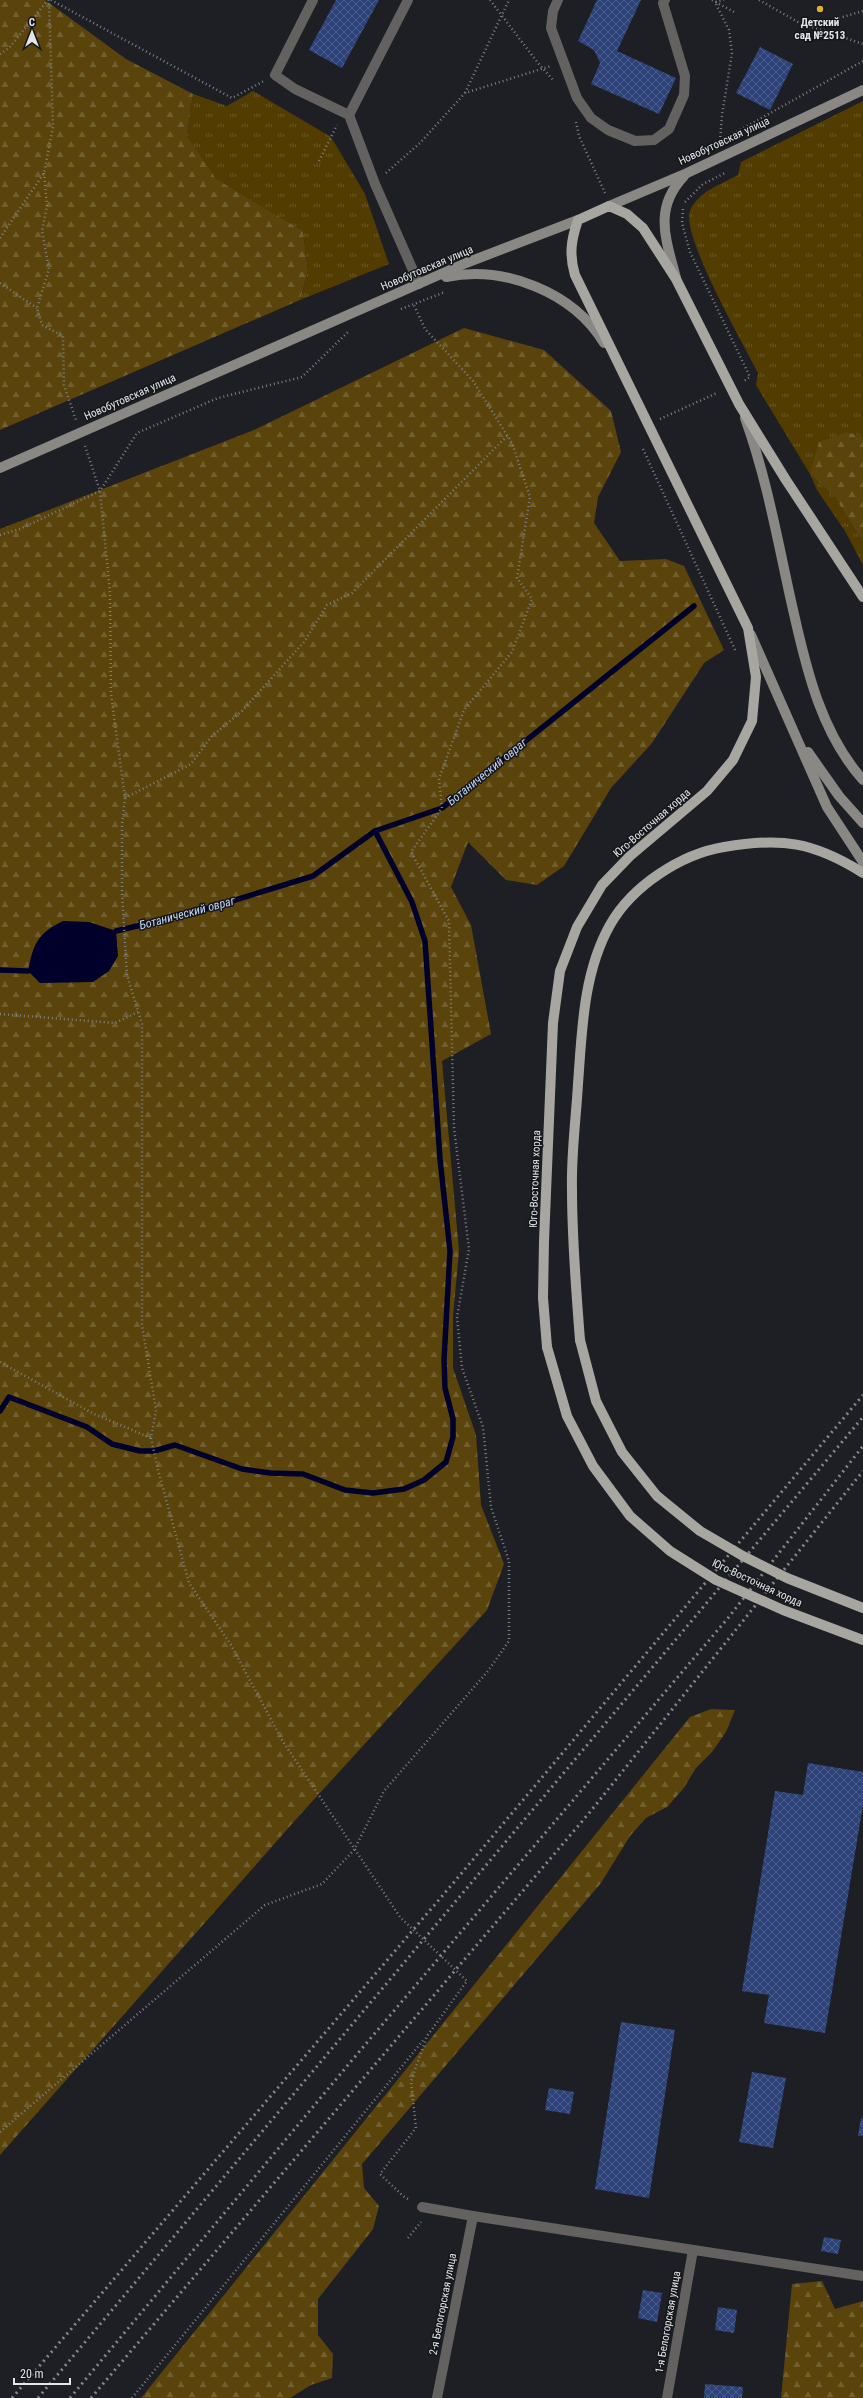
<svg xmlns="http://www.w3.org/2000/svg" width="863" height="2398" font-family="'Roboto Condensed',sans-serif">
<defs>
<pattern id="grass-tufts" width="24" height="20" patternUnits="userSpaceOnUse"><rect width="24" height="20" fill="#523c00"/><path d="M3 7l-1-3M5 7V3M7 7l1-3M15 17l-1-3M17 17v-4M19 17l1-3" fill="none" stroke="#6b5825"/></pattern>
<pattern id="forest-firs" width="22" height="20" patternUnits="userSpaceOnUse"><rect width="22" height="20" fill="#5b440b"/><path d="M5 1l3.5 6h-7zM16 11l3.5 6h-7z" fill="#725f2f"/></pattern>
<pattern id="building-cross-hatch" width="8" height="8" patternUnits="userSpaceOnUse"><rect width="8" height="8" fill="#2c4278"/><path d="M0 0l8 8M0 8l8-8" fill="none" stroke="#4a5d8b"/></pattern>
</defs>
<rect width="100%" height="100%" fill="#1d1f24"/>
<g fill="url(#grass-tufts)">
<path d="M253,91l78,46 34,57 24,70 -89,36 8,-29 -5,-40 -88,-52 -28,-43 6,-42 34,12z"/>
<path d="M863,101v336l-15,-5 -38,42 24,22 29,46v23l-18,-34 -28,-41 -7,-16 -54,-89 2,-12c-14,-28 -77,-137 -68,-162 7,-19 32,-27 48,-36l3,-13z"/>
</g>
<g fill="url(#forest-firs)">
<path d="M0,0h45l81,59 67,35 -6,42 29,43 87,52 5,40 -8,29 -300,130z"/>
<path d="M464,328l80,22 67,61 10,41 -23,45 -4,26 26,38 46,-2 18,7 40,84 -20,13 -52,80 -41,45 -47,78 -27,19 -31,-5 -38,-38 -17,45 20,38 20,109 -49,27 17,190 -6,65v52l23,67 5,70 23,59 -17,46 -189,207 -298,338v-1626l254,-99z"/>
<path d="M848,432l15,5v105l-29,-46 -24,-22 9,-32z"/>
<path d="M711,1709l24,1 -9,22 -14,20 -16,16 -13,21 -16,18 -21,11 -16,18 -29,47 -239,281 2,24 15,18 -6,23 -55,70v36l15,19 -1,24 -21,7 -21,13h-149l549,-681z"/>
<path d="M822,2281l13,28 28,-8v97h-82l11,-114z"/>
</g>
<path fill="#01002b" d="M63,921l26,1 27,9 2,25 -9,15 -16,11 -53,1 -12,-12c5,-27 10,-38 35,-50z"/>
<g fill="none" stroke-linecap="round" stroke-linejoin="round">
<g stroke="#01002b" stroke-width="5.5">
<path d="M116,931l80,-19 117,-36 62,-45 67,-23 252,-202"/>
<path d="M0,970l28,1"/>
<path d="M0,1411l9,-14 78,30 25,17 28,7h14l21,-6 67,24 28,4 33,1 42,16 28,3 31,-4 20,-9 22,-18 7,-25v-18l-8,-31 -1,-28 6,-109 -10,-92 -15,-218 -13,-39 -37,-71"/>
</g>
</g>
<g fill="url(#building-cross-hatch)">
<path d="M336,0h43l-37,68 -33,-18z"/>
<path d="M597,0h44l-24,51 59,27 -17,36 -68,-30 9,-21 -6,-13 -16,-9z"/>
<path d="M760,47l33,17 -23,46 -34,-17z"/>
<path d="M808,1763l55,9v33l-38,228 -61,-10 5,-28 -27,-4 33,-200 28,4z"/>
<path d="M621,2022l54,8 -26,168 -54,-9z"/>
<path d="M752,2072l34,6 -13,70 -34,-6z"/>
<path d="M549,2088l25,4 -4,22 -25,-4z"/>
<path d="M861,2118l2,1v17h-5z"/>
<path d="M824,2237l17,3 -3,14 -17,-3z"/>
<path d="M643,2290l19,3 -5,29 -19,-4z"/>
<path d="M718,2307l19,3 -3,23 -19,-3z"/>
<path d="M705,2384l38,3 -1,11h-38z"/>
</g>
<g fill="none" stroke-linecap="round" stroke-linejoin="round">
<g stroke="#7e8084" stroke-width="2.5" stroke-dasharray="1 3" stroke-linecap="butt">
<path d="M51,0l181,98 32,-17"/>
<path d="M490,0l48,63 16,18"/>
<path d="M712,0l22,12"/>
<path d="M759,0l39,22 65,22"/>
<path d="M812,26l51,-15"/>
<path d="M0,54l9,-6 39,-48"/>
<path d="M465,93l44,-93"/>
<path d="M576,122l3,14 26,57"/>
<path d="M733,134l130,-73"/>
<path d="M720,141l2,-26 10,-62 -3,-23 -14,-28 9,-2"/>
<path d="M319,161l18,-36"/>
<path d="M44,173l3,33 -5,25 7,38 -12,39 5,17 21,11 1,49 12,35"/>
<path d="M386,173l34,-30 45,-50 86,-27"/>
<path d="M685,202l18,-18 22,-11"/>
<path d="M683,209l-1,14 8,29 60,125 -6,4"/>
<path d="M0,238l44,-65 9,-46 -4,-127"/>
<path d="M0,283l37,25"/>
<path d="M401,309l44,-17"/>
<path d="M660,419l57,-26"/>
<path d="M85,446l15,45 10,101 1,102 14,104 -3,26v70l5,81 15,49v301l14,85 -5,28 7,32 31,113 42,62 51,95 118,177 67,64 -40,55 -16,45 5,47 -36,46 23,22 7,4"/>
<path d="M643,449l93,203"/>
<path d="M0,535l20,-6 80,-38 37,-58 81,-35 84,-21 46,-45"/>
<path d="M125,798l66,-34 20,-27 31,-26 62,-69 23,-37 25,-12 155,-157"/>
<path d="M0,1014l115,9 23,-11"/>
<path d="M0,1362l94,52 57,24"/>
<path d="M0,2132l265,-227 57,-21 32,-34 30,-59 104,-120 21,-30v-80l-18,-54 -8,-80 -21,-59 -5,-51 12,-68 -15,-121 -5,-207 -38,-69 31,-44 -3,-29 25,-69 48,-58 20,-53 -15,-21 13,-81 -18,-54 -39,-62 -48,-52 -11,-24"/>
<path d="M408,2238l13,-16"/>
<path d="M132,2398l293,-360"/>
</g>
<g stroke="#636260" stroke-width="10">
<path d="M313,0l-38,75 20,14 54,26"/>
<path d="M408,0l-59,115 26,69 44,100"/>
<path d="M558,0l-5,11 -2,17 26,70 14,20 17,12 27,11 19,-1 15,-11 15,-34 1,-19 -22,-73 2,-3"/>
<path d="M422,2207l51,9"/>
</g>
<g stroke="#636260" stroke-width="10">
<path d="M437,2398l36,-182 390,60"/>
<path d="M667,2398l26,-148"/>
</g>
<g stroke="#8a8884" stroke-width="10">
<path d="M609,206l78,-33 176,-83"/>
<path d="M446,277c58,-12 127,15 158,66"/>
<path d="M676,278c-10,-39 -23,-69 8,-102"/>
<path d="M745,418c23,63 34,131 49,196 13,58 28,120 69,166"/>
<path d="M0,468l466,-205 112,-43"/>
<path d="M751,635l76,172 36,55"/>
<path d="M808,752l31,44 24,27"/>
</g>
<g stroke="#a8a6a0" stroke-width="10">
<path d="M580,1340c-4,-50 -8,-100 -8,-150 -1,-35 4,-71 6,-106 4,-53 5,-111 32,-159 22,-39 71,-71 114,-78 57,-10 90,-5 139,26"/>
<path d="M547,1347l-4,-49 1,-57 9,-218 7,-52 17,-44 25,-42 28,-29 77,-65 26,-31 19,-39 4,-44 -8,-49 -173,-353c-6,-20 -4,-35 3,-55l31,-14 18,8 16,14 33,51 63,125 47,76 77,117"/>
</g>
<g stroke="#85878b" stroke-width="3" stroke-dasharray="2 4" stroke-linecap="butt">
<path d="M12,2398l443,-517 408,-486"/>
<path d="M38,2398l825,-981"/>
<path d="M70,2398l283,-339 375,-441 135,-172"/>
<path d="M91,2398l499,-586 273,-341"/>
</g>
<g stroke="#a8a6a0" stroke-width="10">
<path d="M580,1340l16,61 26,51 35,44 43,35 43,25 44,22 76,30"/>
<path d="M547,1347l20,69 26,50 37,50 40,35 46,29 67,30 80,30"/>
</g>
</g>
<circle fill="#e1af34" stroke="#14161a" stroke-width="1.5" cx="820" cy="9" r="4"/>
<g text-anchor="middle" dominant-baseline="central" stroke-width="3" stroke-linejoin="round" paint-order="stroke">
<g font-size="11" font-weight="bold" fill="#e3e5e8" stroke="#14161a">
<text x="820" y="22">Детский<tspan x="820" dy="13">сад №2513</tspan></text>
</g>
<g font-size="11" fill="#e3e5e8" stroke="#14161a">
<text transform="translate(724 141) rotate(-25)">Новобутовская улица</text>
<text transform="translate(427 268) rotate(-23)">Новобутовская улица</text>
<text transform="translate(130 397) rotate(-24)">Новобутовская улица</text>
<text transform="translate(652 823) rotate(-41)">Юго-Восточная хорда</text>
<text transform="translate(535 1179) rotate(-88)">Юго-Восточная хорда</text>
<text transform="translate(757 1583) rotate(25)">Юго-Восточная хорда</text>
<text transform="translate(443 2304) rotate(-79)">2-я Белогорская улица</text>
<text transform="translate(668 2322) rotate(-80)">1-я Белогорская улица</text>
</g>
<g font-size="12" font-style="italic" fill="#c5d5f7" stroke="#14161a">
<text transform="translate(487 772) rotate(-39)">Ботанический овраг</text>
<text transform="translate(187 913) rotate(-15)">Ботанический овраг</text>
</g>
</g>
<g transform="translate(32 32)" stroke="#14161a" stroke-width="3" paint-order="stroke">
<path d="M0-3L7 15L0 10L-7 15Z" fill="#e3e5e8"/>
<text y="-6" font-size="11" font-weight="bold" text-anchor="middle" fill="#e3e5e8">С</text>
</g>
<path d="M14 2378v6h56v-6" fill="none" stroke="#e3e5e8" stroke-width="2"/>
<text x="20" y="2378" font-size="12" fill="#e3e5e8" stroke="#14161a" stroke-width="3" paint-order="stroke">20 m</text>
</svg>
